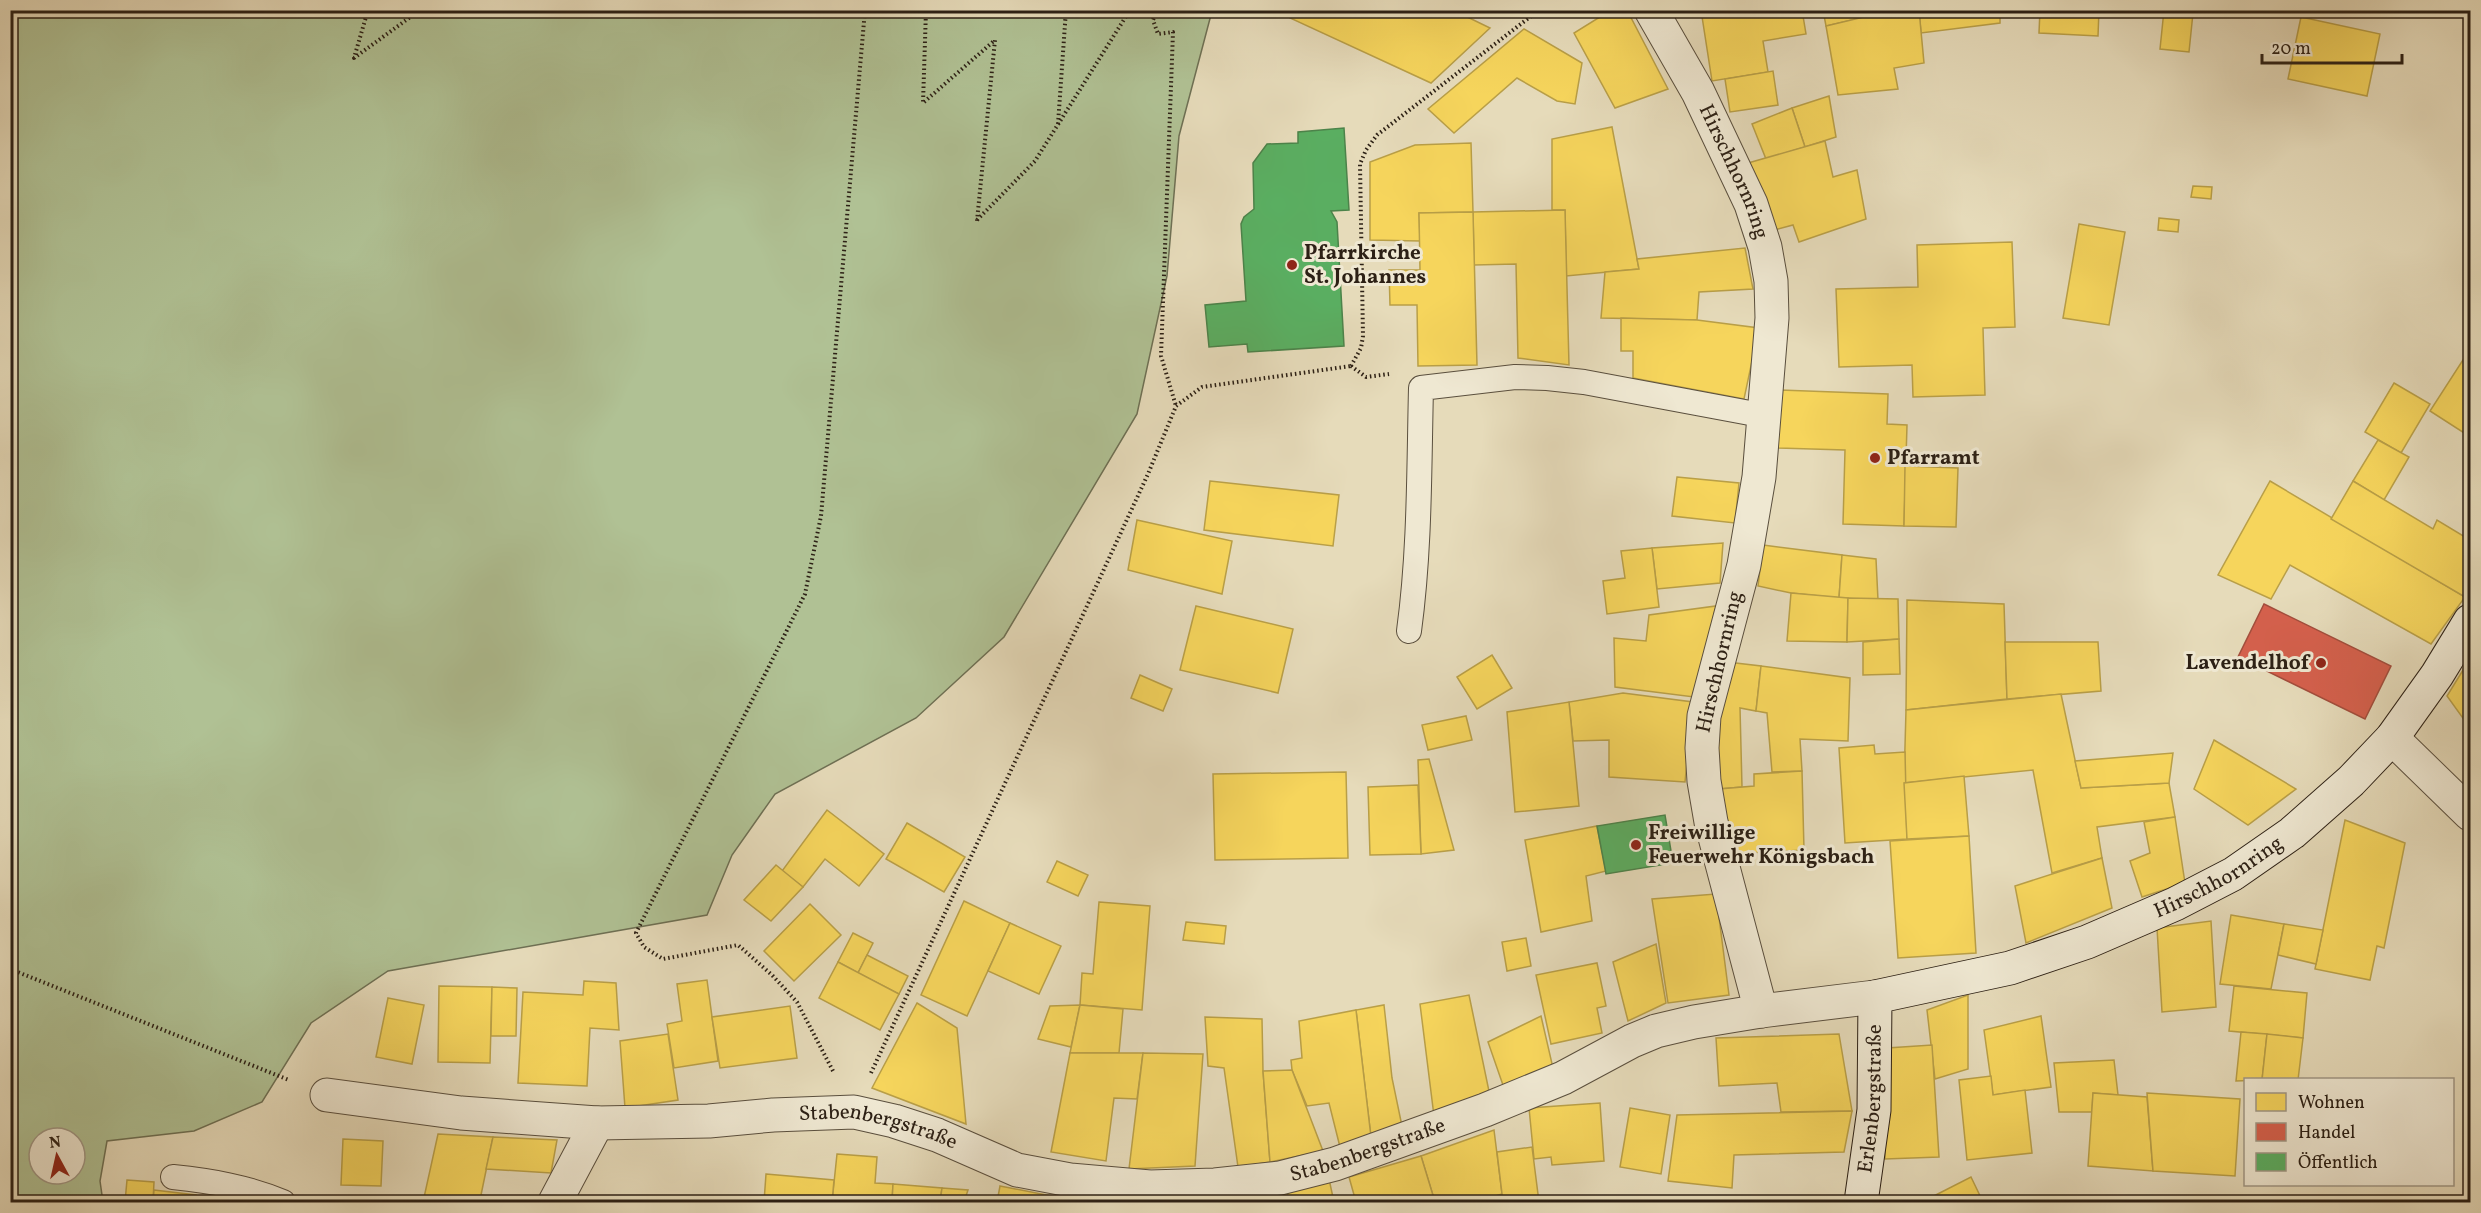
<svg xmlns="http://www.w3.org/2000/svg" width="2481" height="1213" font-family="Vollkorn,serif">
<rect width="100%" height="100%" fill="#e6dbba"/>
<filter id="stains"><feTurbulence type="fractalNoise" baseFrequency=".00333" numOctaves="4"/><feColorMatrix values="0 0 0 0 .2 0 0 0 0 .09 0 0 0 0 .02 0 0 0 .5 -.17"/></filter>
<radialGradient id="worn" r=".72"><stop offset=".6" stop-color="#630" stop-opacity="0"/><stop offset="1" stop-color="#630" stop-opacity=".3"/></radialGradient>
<path fill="#b0c194" stroke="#6e7054" stroke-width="1.5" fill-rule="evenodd" d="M10,11l1,-1 1201,1 -33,125 -12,140 -30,138 -133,223 -88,81 -141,76 -43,61 -25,60 -319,56 -77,52 -49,79 -68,29 -87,10 -7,40 3,21h-92zM39,1138h36v36h-36z"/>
<g fill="#f6d55c" stroke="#b99f47" stroke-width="1.5">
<path d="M1294,10h159l37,18 -59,55 -141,-65z"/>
<path d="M1611,10h16l41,79 -53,19 -41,-75z"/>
<path d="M1701,10h101l4,24 -43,7 5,31 -56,9z"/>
<path d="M1823,10h68v1l-65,15z"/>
<path d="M1919,10h81v13l-79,10z"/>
<path d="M1919,10l5,53 -30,5 4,21 -60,6 -12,-69 67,-16z"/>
<path d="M2040,10h59l-1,26 -59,-3z"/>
<path d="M2164,10l29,3 -4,39 -29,-3z"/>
<path d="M2301,17l79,17 -13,62 -79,-17z"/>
<path d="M1524,29l58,34 -7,41 -18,-3 -40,-23 -63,55 -26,-24z"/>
<path d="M1773,71l5,34 -48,7 -5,-33z"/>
<path d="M1829,96l7,41 -31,10 -13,-39z"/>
<path d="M1792,108l13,39 -39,12 -14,-35z"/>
<path d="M1612,127l27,142 -73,7 -1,-66h-13v-71z"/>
<path d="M1825,141l8,36 24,-7 9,49 -67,23 -6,-17 -19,5 -26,-67z"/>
<path d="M1471,143l2,69 -54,1 1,28 -50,-1v-78l45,-17z"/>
<path d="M2193,186l19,1 -1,12 -20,-2z"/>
<path d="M1565,210l4,155 -51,-7 -2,-94 -42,1 -1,-53z"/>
<path d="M1473,212l4,153 -59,1 -1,-61h-27l-1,-35h31l-1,-57z"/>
<path d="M2159,218l20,2 -1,12 -20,-2z"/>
<path d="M2079,224l46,8 -16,93 -46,-7z"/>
<path d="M2012,242l3,85 -32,1 2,67 -72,2 -1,-32 -73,2 -3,-78 82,-2 -1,-42z"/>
<path d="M1745,248l8,41 -54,3 -2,28 -96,-2 4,-46 34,-3 -2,-10z"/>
<path d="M1621,318l76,2 62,8 -15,71 -111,-21v-27h-12z"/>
<path d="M2470,349v92l-3,-2 2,-3 -39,-25z"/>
<path d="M2394,383l36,21 -29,49 -36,-21z"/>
<path d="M1780,390l108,4 -1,30 20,1 -3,101 -61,-2 2,-74 -67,-2z"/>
<path d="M2378,440l31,17 -25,43 -31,-19z"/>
<path d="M1905,466l53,2 -2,59 -52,-1z"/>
<path d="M1677,477l62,6 -4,40 -63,-7z"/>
<path d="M1210,481l129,14 -6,51 -129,-16z"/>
<path d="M2270,481l195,116 -34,47 -141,-79 -19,34 -53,-24z"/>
<path d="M2353,481l80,48 4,-9 33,20v47l-5,10 -134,-78z"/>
<path d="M1137,520l95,21 -10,53 -94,-24z"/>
<path d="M1723,543l-3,40 -63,6 -5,-41z"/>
<path d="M1763,545l79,10 -3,43 -48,-5 -33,-7z"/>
<path d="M1652,548l7,59 -52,7 -4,-33 22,-3 -4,-27z"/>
<path d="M1842,555l34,4 2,41 -39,-2z"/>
<path d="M1791,593l57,5 -1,44 -60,-1z"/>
<path d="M1848,598l50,1 1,40 -52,3z"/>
<path d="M1907,600l97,4 3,95 -101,11z"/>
<path d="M1196,606l97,23 -15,64 -98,-23z"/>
<path d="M1716,606l-22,91 -79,-10 -1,-49 32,3 3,-26z"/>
<path d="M1899,639l1,35 -37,1v-33z"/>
<path d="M2005,642h93l3,49 -94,8z"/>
<path d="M1492,655l20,33 -35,21 -20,-32z"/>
<path d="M1727,662l34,4 -5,45 -16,-3 2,79 -23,2 -5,-48z"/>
<path d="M2468,662l2,2v64l-23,-32z"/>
<path d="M1761,666l89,12 -2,63 -48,-2 2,32 -30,1 -5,-59 -11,-2z"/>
<path d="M1140,675l32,14 -9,22 -32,-13z"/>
<path d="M1623,693l70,9 -8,80 -76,-5v-37l-36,1 -4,-39z"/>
<path d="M2061,694l20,94 88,-5 6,34 -78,10 5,31 -50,15 -19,-103 -129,13 2,-73z"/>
<path d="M1569,702l10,104 -64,6 -8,-100z"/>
<path d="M1466,716l6,24 -44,10 -6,-25z"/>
<path d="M2214,740l82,49 -48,36 -54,-36z"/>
<path d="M1874,745l1,9 30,-2 2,87 -62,4 -6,-95z"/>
<path d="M2173,753l-4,30 -88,5 -6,-27z"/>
<path d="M1429,759l25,91 -33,4 -3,-94z"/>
<path d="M1802,771l2,79 -75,4 -10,-65 35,-3v-12z"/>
<path d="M1346,772l2,86 -133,2 -2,-86z"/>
<path d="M1964,776l5,60 -62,3 -3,-56z"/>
<path d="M1418,785l3,69 -51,1 -2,-68z"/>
<path d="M827,810l57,44 -25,32 -34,-27 -22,28 -21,-16z"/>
<path d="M2175,817l10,66 -43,14 -12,-36 20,-8 -6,-31z"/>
<path d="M2345,820l60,23 -21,105 -7,-2 -7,34 -55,-11z"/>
<path d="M907,823l58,34 -21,35 -58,-33z"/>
<path d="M1597,826l9,45 -20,5 6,45 -51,11 -16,-92z"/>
<path d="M1969,836l7,117 -78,5 -8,-117z"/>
<path d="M2102,858l10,50 -86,35 -11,-57z"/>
<path d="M1057,861l31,14 -10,21 -31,-14z"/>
<path d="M776,865l27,22 -32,34 -27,-21z"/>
<path d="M1716,894l13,101 -61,8 -16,-104z"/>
<path d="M964,901l46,22 -43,93 -46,-21z"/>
<path d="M1099,902l51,4 -8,104 -62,-5 2,-32 11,1z"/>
<path d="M810,904l31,31 -47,46 -30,-30z"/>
<path d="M2231,915l53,9 -13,65 -51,-5z"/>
<path d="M2211,921l5,86 -54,5 -5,-84z"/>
<path d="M1186,922l40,4 -2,18 -41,-4z"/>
<path d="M1010,923l51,23 -22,48 -51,-23z"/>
<path d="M2284,924l39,6 -7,34 -38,-9z"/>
<path d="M853,933l20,10 -15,30 -20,-11z"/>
<path d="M1526,938l5,28 -24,5 -5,-29z"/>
<path d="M1656,944l10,59 -38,18 -15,-59z"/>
<path d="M867,955l41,21 -9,18 -41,-21z"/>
<path d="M838,962l61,32 -19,36 -61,-32z"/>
<path d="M1597,963l9,43 -9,2 5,25 -51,11 -15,-69z"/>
<path d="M707,980l11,81 -44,7 -7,-44 15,-3 -5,-37z"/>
<path d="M584,981l32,2 3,47 -29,-2 -3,58 -69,-3 5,-91 60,3z"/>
<path d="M439,986l53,1 -2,76 -52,-1z"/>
<path d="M2234,986l73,7 -4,45 -74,-7z"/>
<path d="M492,987l25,1 -1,48h-25z"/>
<path d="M1469,995l21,101 -56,20 -14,-112z"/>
<path d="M1968,995v74l-33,10 -8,-69z"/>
<path d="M388,998l36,7 -12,59 -36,-7z"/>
<path d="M917,1003l40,25 9,96 -94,-36z"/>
<path d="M1080,1005l-9,42 -33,-8 12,-33z"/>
<path d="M1080,1005l43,4 -4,44h-49z"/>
<path d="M1384,1005l8,73 10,48 -31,11 -15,-127z"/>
<path d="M790,1006l7,52 -77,10 -8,-51z"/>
<path d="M1356,1010l15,127 -31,10 -11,-44 -22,3 -15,-36 -1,-10 11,-2 -3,-37z"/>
<path d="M1541,1016l12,52 -49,20 -16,-46z"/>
<path d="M2041,1016l10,71 -58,8 -9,-65z"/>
<path d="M1205,1017l57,2 1,52 7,91 -32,5 -14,-99 -16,-2z"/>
<path d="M2241,1032l26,2 -5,46 -26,1z"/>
<path d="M668,1034l10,66 -53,8 -5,-67z"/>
<path d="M1839,1034l13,77 -71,1 -4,-29 -58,3 -3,-48z"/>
<path d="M2267,1034l36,4 -5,42h-36z"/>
<path d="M1932,1045l7,112 -54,2 2,-111z"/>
<path d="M1070,1053h73l-6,46 -23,-1 -8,63 -55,-9z"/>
<path d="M1143,1053l60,1 -8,112 -66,3z"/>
<path d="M2114,1060l4,35 -25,-2 -1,19h-33l-5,-49z"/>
<path d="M1292,1070l31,81 -53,11 -7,-91z"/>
<path d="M1991,1076l2,19 32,-5 7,63 -65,7 -8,-80z"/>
<path d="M2093,1093l54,4 6,74 -65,-5z"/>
<path d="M2147,1093l93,6 -5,77 -82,-5z"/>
<path d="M1600,1103l4,58 -52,4 -1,-8 -17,2 -5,-51z"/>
<path d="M1630,1108l40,7 -9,59 -41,-7z"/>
<path d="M1852,1111l-8,41 -110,3 -2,33 -64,-7 9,-66z"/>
<path d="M1494,1130l8,64 -26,8h-41l-14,-46z"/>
<path d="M438,1134l55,3 -12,58 37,6v1h-95z"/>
<path d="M493,1137l64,3 -6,33 -65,-4z"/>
<path d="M343,1139l40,2 -2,45 -40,-1z"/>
<path d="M1532,1147l7,55h-36l-6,-50z"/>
<path d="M837,1154l40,3 -2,26 18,1 -1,18h-60z"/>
<path d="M1421,1156l14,46h-79l-7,-25z"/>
<path d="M766,1174l68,6 -2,22h-68z"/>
<path d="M1971,1177l12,25h-61z"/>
<path d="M1329,1179l5,23h-46l-1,-12z"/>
<path d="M127,1180l27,2 -1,20h-28z"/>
<path d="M893,1184l49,4 -2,14h-48z"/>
<path d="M1000,1186l62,12 -1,4h-64z"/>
<path d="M942,1188l26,2 -4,12h-24z"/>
<path d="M154,1190l42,5 -1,7h-42z"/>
<path d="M1287,1190l1,12h-43v-4z"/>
</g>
<path fill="#d6604d" stroke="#a34d3c" stroke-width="1.5" d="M2264,604l127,62 -26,53 -127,-62z"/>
<g fill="#5aae61" stroke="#4c834a" stroke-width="1.5">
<path d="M1344,128l5,82 -18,1 6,11 7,124 -96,6 -1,-8 -38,3 -4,-42 41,-4 -5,-77 3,-7 10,-8 -1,-46 14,-19 31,-1v-11z"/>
<path d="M1665,815l8,48 -67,11 -9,-48z"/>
</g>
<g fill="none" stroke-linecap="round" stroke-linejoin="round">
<g stroke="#5a4f3e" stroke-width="26">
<g id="lane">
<path d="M1409,631c11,-81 10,-162 12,-243l94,-11 32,1 37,4 182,34"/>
<path d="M173,1177c39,4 74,10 110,25"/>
</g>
</g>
<g stroke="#5a4f3e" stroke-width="35">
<g id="street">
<path id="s1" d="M1651,10l47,82 53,112 14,43 6,34 1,37 -13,159 -15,88 -40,151 -2,32 2,33 7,41 50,189"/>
<path d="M2392,738l78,76"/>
<path id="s2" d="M327,1095l134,18 136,10 112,-2 64,-6 81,-3 40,9 43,14 80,35 53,10 80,7 65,-2 65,-7 55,-14 150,-54 78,-32 69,-37 24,-10 38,-9 67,-11 114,-14"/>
<path d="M555,1202l42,-79"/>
</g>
</g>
<g stroke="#2c2015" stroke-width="35">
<g id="secondary">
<path id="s3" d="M1861,1202l13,-92 1,-113 135,-29 77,-26 88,-38 58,-30 59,-41 59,-52 41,-43 45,-63 33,-54"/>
</g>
</g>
<g stroke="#2c2015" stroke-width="4" stroke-dasharray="1.5 3" stroke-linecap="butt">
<path d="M368,10l-14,48 66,-48"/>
<path d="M926,10l-3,93 72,-63 -18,181"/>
<path d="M1157,10l-4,10 5,14 15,-2 -12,324 15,50"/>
<path d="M1058,124l8,-114"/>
<path d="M977,220l58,-59 95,-151"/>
<path d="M1351,366l10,-18 2,-12 -3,-172 6,-14 11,-15 162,-125"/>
<path d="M1351,366l15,11 23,-3"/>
<path d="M10,969l279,111"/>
<path d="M833,1071l-36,-69 -25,-27 -34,-30 -75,14 -19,-12 -8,-14 169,-339 16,-78 44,-506"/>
<path d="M871,1073l277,-599 28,-68 26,-19 149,-21"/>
</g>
<use href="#lane" stroke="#efe8d2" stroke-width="24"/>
<use href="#street" stroke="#efe8d2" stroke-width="33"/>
<use href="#secondary" stroke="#efe8d2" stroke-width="33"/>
</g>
<g fill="#8f2418" stroke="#efe8d2" stroke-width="2">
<circle cx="1292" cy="265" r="6"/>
<circle cx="1875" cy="458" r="6"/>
<circle cx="2321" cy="663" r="6"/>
<circle cx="1636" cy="845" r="6"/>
</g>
<g text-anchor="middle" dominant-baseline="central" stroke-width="6" stroke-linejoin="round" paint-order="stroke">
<g font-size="21" fill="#2c2015" stroke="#efe8d2">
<text stroke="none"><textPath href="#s1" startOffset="182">Hirschhornring</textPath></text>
<text transform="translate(1720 662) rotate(-77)">Hirschhornring</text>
<text stroke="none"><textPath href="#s3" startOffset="572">Hirschhornring</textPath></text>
<text stroke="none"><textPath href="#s3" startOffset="104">Erlenbergstraße</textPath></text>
<text stroke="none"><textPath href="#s2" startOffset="555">Stabenbergstraße</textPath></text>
<text stroke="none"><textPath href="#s2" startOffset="1059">Stabenbergstraße</textPath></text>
</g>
<g font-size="21" font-weight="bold" fill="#2c2015" stroke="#efe8d2" text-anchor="start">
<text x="1304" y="253">Pfarrkirche<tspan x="1304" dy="24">St. Johannes</tspan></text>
<text x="1887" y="458">Pfarramt</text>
<text x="2309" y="663" text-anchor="end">Lavendelhof</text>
<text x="1648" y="833">Freiwillige<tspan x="1648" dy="24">Feuerwehr Königsbach</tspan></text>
</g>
</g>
<rect width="2481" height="1213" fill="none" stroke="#e6dbba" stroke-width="36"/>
<rect x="12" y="12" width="2457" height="1189" fill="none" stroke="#2c2015" stroke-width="3"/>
<rect x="18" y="18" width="2445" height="1177" fill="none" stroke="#2c2015" stroke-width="1.5"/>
<rect x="2244" y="1078" width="210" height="108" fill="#efe8d2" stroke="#a19886" stroke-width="1.5"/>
<rect x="2256" y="1093" width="30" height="18" fill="#f6d55c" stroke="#a19886" stroke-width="1.5"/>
<text x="2298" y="1108" font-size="18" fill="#2c2015">Wohnen</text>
<rect x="2256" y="1123" width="30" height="18" fill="#d6604d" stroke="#a19886" stroke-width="1.5"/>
<text x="2298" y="1138" font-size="18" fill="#2c2015">Handel</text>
<rect x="2256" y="1153" width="30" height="18" fill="#5aae61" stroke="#a19886" stroke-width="1.5"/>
<text x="2298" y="1168" font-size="18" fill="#2c2015">Öffentlich</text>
<g transform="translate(57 1156) rotate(352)"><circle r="28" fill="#efe8d2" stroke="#a19886" stroke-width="1.5"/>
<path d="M0-4.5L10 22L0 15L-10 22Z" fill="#8f2418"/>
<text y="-9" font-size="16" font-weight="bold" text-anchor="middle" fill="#2c2015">N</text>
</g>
<path d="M2262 54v9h140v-9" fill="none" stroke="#2c2015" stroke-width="3"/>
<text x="2271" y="54" font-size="18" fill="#2c2015" stroke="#efe8d2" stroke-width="4.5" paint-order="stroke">20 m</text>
<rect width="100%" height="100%" filter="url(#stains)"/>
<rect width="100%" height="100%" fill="url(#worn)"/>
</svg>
